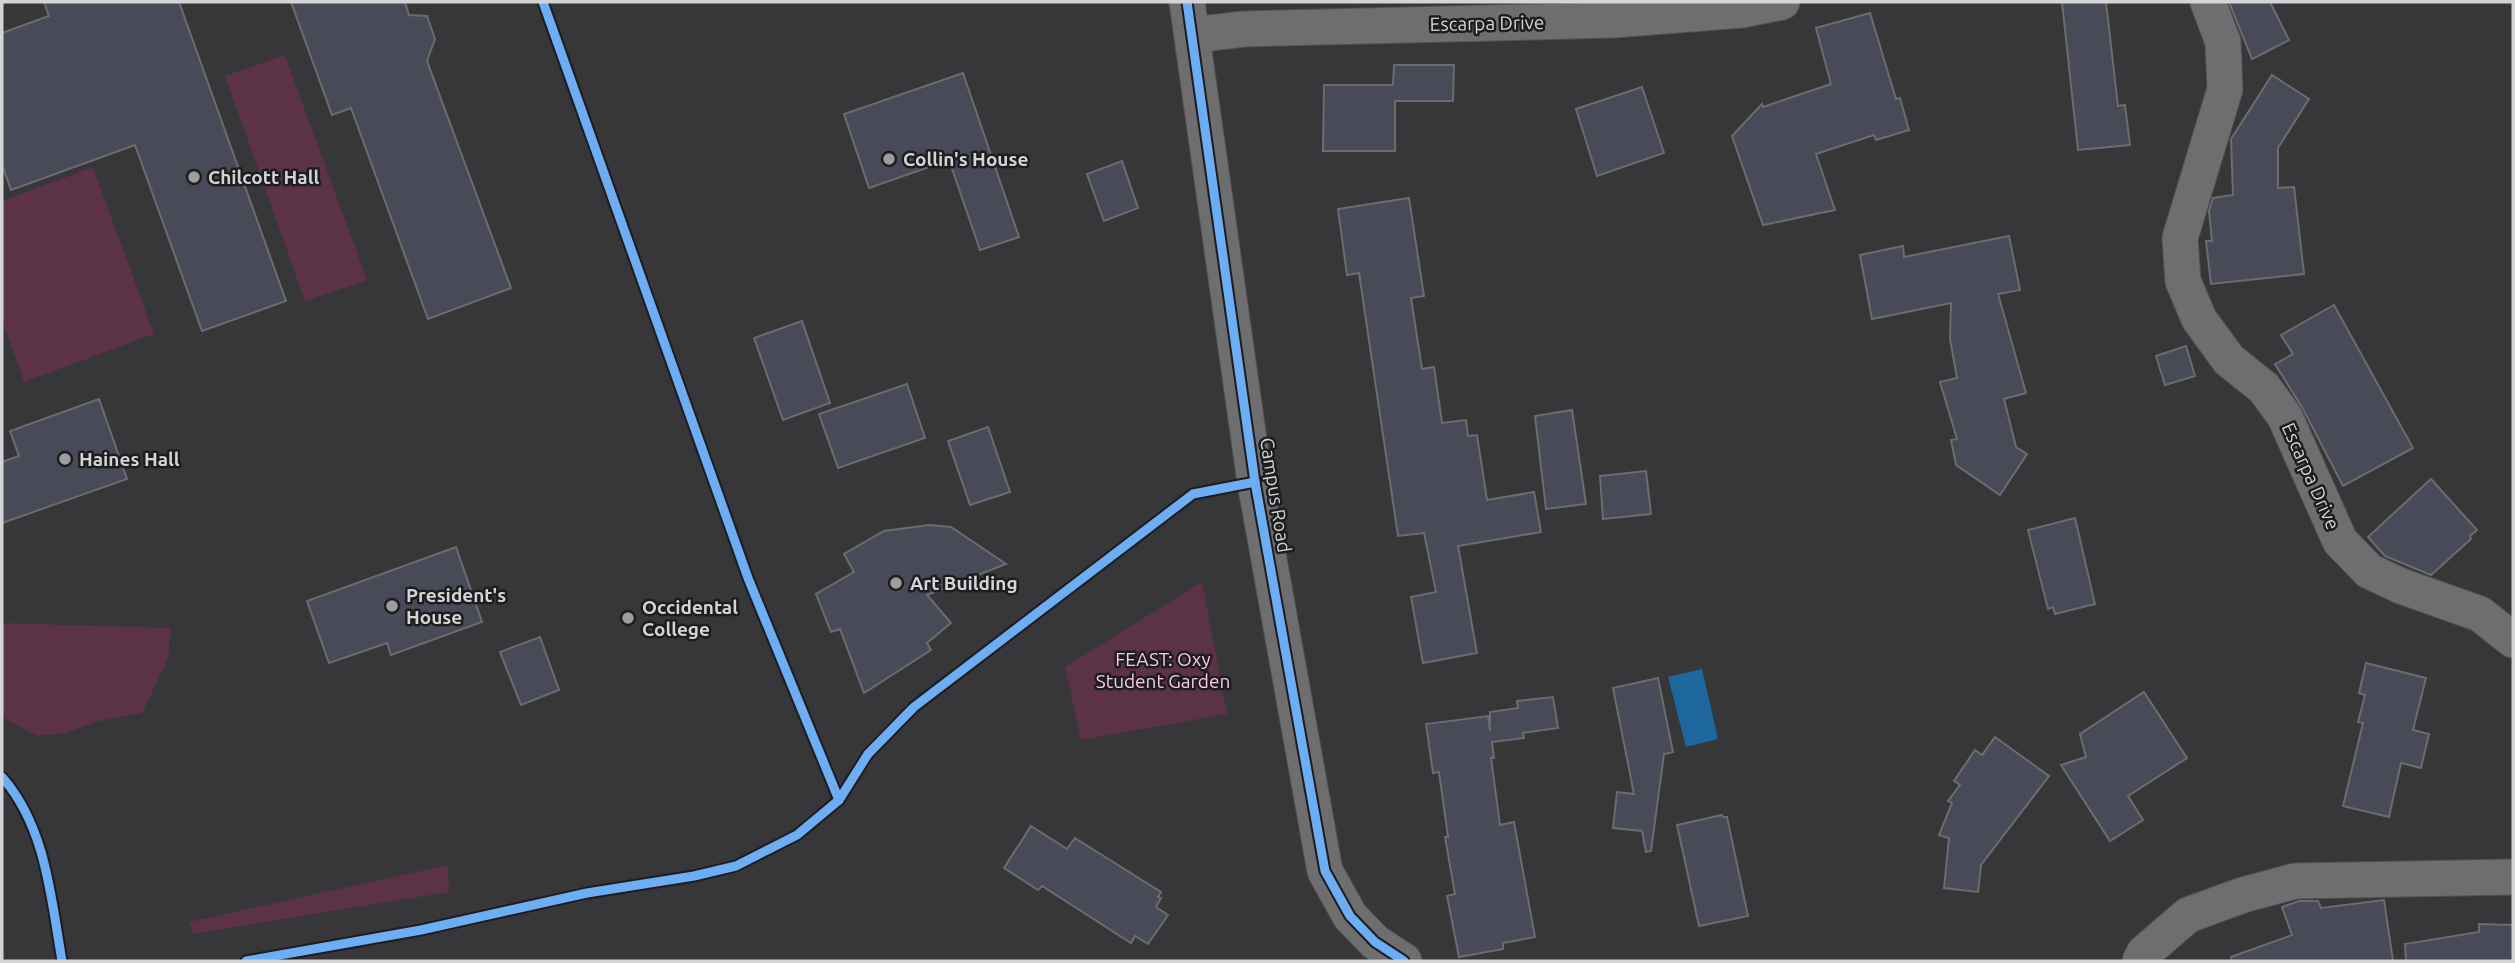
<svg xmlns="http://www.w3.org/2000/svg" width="2515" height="963" font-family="Ubuntu,sans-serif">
<rect width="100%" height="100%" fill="#373639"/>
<g fill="#5c3247">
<path d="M285,55l82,225 -62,21 -80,-225z"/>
<path d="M93,167l61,167 -130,48 -22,-63v-118z"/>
<path d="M1202,582l25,132 -146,26 -16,-73z"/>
<path d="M2,623l169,5 -3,31 -26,54 -43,8 -34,12 -28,3 -35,-19z"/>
<path d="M448,865l1,27 -256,42 -4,-12z"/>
</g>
<path fill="#1e679c" d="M1702,669l16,70 -32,8 -18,-70z"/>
<g fill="#484a58" stroke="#6c6b6e" stroke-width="2">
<path d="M44,2h135l107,299 -84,30 -67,-186 -124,45 -9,-26v-131l47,-17z"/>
<path d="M291,2h114l4,13 18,1 8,23 -8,22 84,227 -83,31 -77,-211 -19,7z"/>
<path d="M2062,2h44l12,104 7,-1 5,40 -52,5z"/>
<path d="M2229,2h41l19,38 -37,19z"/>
<path d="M1870,13l26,86 4,-1 9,32 -33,10 -2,-5 -58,19 19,56 -72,15 -31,-89 30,-32 1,3 68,-23 -15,-56z"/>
<path d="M1394,65h60l-1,36h-58v50h-72l1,-66h69z"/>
<path d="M963,73l56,164 -39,13 -31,-90 -80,28 -25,-74z"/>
<path d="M2272,75l37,24 -31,49v40l16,-1 10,87 -93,10 -5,-43h6l-3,-30 4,-13 20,-3 -2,-56z"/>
<path d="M1642,87l22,66 -67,23 -21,-67z"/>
<path d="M1122,161l16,47 -34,13 -17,-47z"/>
<path d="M1409,198l15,98 -13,2 11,71 12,-2 8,56 24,-3 2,16 9,-1 10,65 47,-8 7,40 -83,14 19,107 -54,10 -12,-66 25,-5 -12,-59 -26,3 -39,-263 -12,2 -9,-66z"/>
<path d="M2009,236l11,54 -22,4 28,99 -22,6 12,48 11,7 -27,41 -44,-30 -5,-25 6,-1 -17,-57 17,-4 -7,-39 1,-36 -79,16 -12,-64 43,-9 1,11z"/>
<path d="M2334,305l79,143 -70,38 -40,-77 -28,-45 18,-10 -12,-19z"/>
<path d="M802,321l28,82 -47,17 -29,-82z"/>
<path d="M2186,346l9,30 -30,9 -9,-29z"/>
<path d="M907,384l18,54 -87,30 -19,-54z"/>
<path d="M99,399l28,80 -125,44v-61l17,-6 -9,-25z"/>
<path d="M1572,410l14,94 -40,5 -11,-93z"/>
<path d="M988,427l22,65 -40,13 -22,-64z"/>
<path d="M1646,471l5,43 -48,5 -3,-43z"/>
<path d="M2431,479l46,51 -7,6 1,3 -40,36 -46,-19 -17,-19z"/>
<path d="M2075,518l20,86 -40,10 -2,-7 -5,2 -20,-79z"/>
<path d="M929,525l22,2 55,37 -79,31 24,28 -24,20 4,7 -67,43 -24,-64 -9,3 -15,-38 38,-22 -10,-18 40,-23z"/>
<path d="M456,547l26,75 -91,33 -4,-12 -58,20 -22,-62z"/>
<path d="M540,637l19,53 -38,15 -21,-53z"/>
<path d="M2366,663l60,15 -13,52 16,4 -8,34 -20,-5 -12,54 -46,-11 20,-83 -5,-1 7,-27 -6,-2z"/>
<path d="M1658,678l15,74 -9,2 -13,97 -5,1 -4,-21 -29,-3 4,-36 17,2 -21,-106z"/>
<path d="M2144,692l43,66 -59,38 15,24 -33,21 -49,-76 25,-8 -6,-23z"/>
<path d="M1553,697l5,31 -35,5 1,5 -32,4 2,16h-3l9,67 14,-3 21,115 -32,6v6l-44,8 -12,-61 8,-2 -10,-57h3l-9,-65 -6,1 -7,-49 62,-8 2,15v-19l28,-4 -1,-7z"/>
<path d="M1995,737l54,39 -68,89 -3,27 -34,-4 5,-50 -10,-3 13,-32 -4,-2 12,-16 -6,-4 21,-31 7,5z"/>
<path d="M1722,815l1,2h4l21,99 -49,10 -22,-101z"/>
<path d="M1031,826l36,23 8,-11 86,54 -3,5 3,1 -5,9 12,8 -20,29 -13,-8 -4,7 -89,-57 -4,4 -34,-22z"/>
<path d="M2384,900l9,61h-161l-1,-4 61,-22 -10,-28 17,-6h19l3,7z"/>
<path d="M2479,924l34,1v36h-107l-1,-17 74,-12z"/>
</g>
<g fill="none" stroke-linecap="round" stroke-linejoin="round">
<g stroke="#525254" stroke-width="37">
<g id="street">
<path d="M1187,2l68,480 70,389 25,45 25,26 29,19"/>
<path d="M2208,2l15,40 2,47 -45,149 3,43 16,38 30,41 35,28 21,29 55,124 29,30 32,15 79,28 33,26"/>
<path d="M1192,35l52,-6 369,-9 129,-10 40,-8"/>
<path d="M2140,961l4,-8 44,-38 55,-20 52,-14 218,-4"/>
</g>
</g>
<use href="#street" stroke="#6e6d70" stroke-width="35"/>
<g stroke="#1d1d1f" stroke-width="13">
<g id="cycleway">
<path d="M543,2l205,576 91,222"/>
<path d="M1187,2l68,480 70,389 25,45 25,26 29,19"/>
<path d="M2,777c44,50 49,121 60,184"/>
<path d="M246,961l175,-31 166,-37 107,-17 42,-10 61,-31 42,-35 29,-46 46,-47 279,-213 62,-12"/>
</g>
</g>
<use href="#cycleway" stroke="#6dadf4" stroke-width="9"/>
</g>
<g fill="#9d9c9f" stroke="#1d1d1f" stroke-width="2.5">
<circle cx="889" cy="159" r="7"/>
<circle cx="194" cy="177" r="7"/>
<circle cx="65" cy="459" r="7"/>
<circle cx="896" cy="583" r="7"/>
<circle cx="392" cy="606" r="7"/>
<circle cx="628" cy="618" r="7"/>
</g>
<g text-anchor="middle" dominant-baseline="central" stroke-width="5" stroke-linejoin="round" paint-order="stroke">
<g font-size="19" fill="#d4d3d6" stroke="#1d1d1f">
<text transform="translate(1487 23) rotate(-1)">Escarpa Drive</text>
<text transform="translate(2311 476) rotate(66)">Escarpa Drive</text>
<text transform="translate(1276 495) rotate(81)">Campus Road</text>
</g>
<g font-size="19" font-weight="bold" fill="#d4d3d6" stroke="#1d1d1f" text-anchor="start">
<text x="903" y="159">Collin's House</text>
<text x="208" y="177">Chilcott Hall</text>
<text x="79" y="459">Haines Hall</text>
<text x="910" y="583">Art Building</text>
<text x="406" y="595">President's<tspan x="406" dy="22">House</tspan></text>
<text x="642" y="607">Occidental<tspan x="642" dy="22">College</tspan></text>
</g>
<g font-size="19" fill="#f9cadf" stroke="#1d1d1f">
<text x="1163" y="659">FEAST: Oxy<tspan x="1163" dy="22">Student Garden</tspan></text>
</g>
</g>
<rect width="2515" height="963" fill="none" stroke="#d4d3d6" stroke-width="7"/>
</svg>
